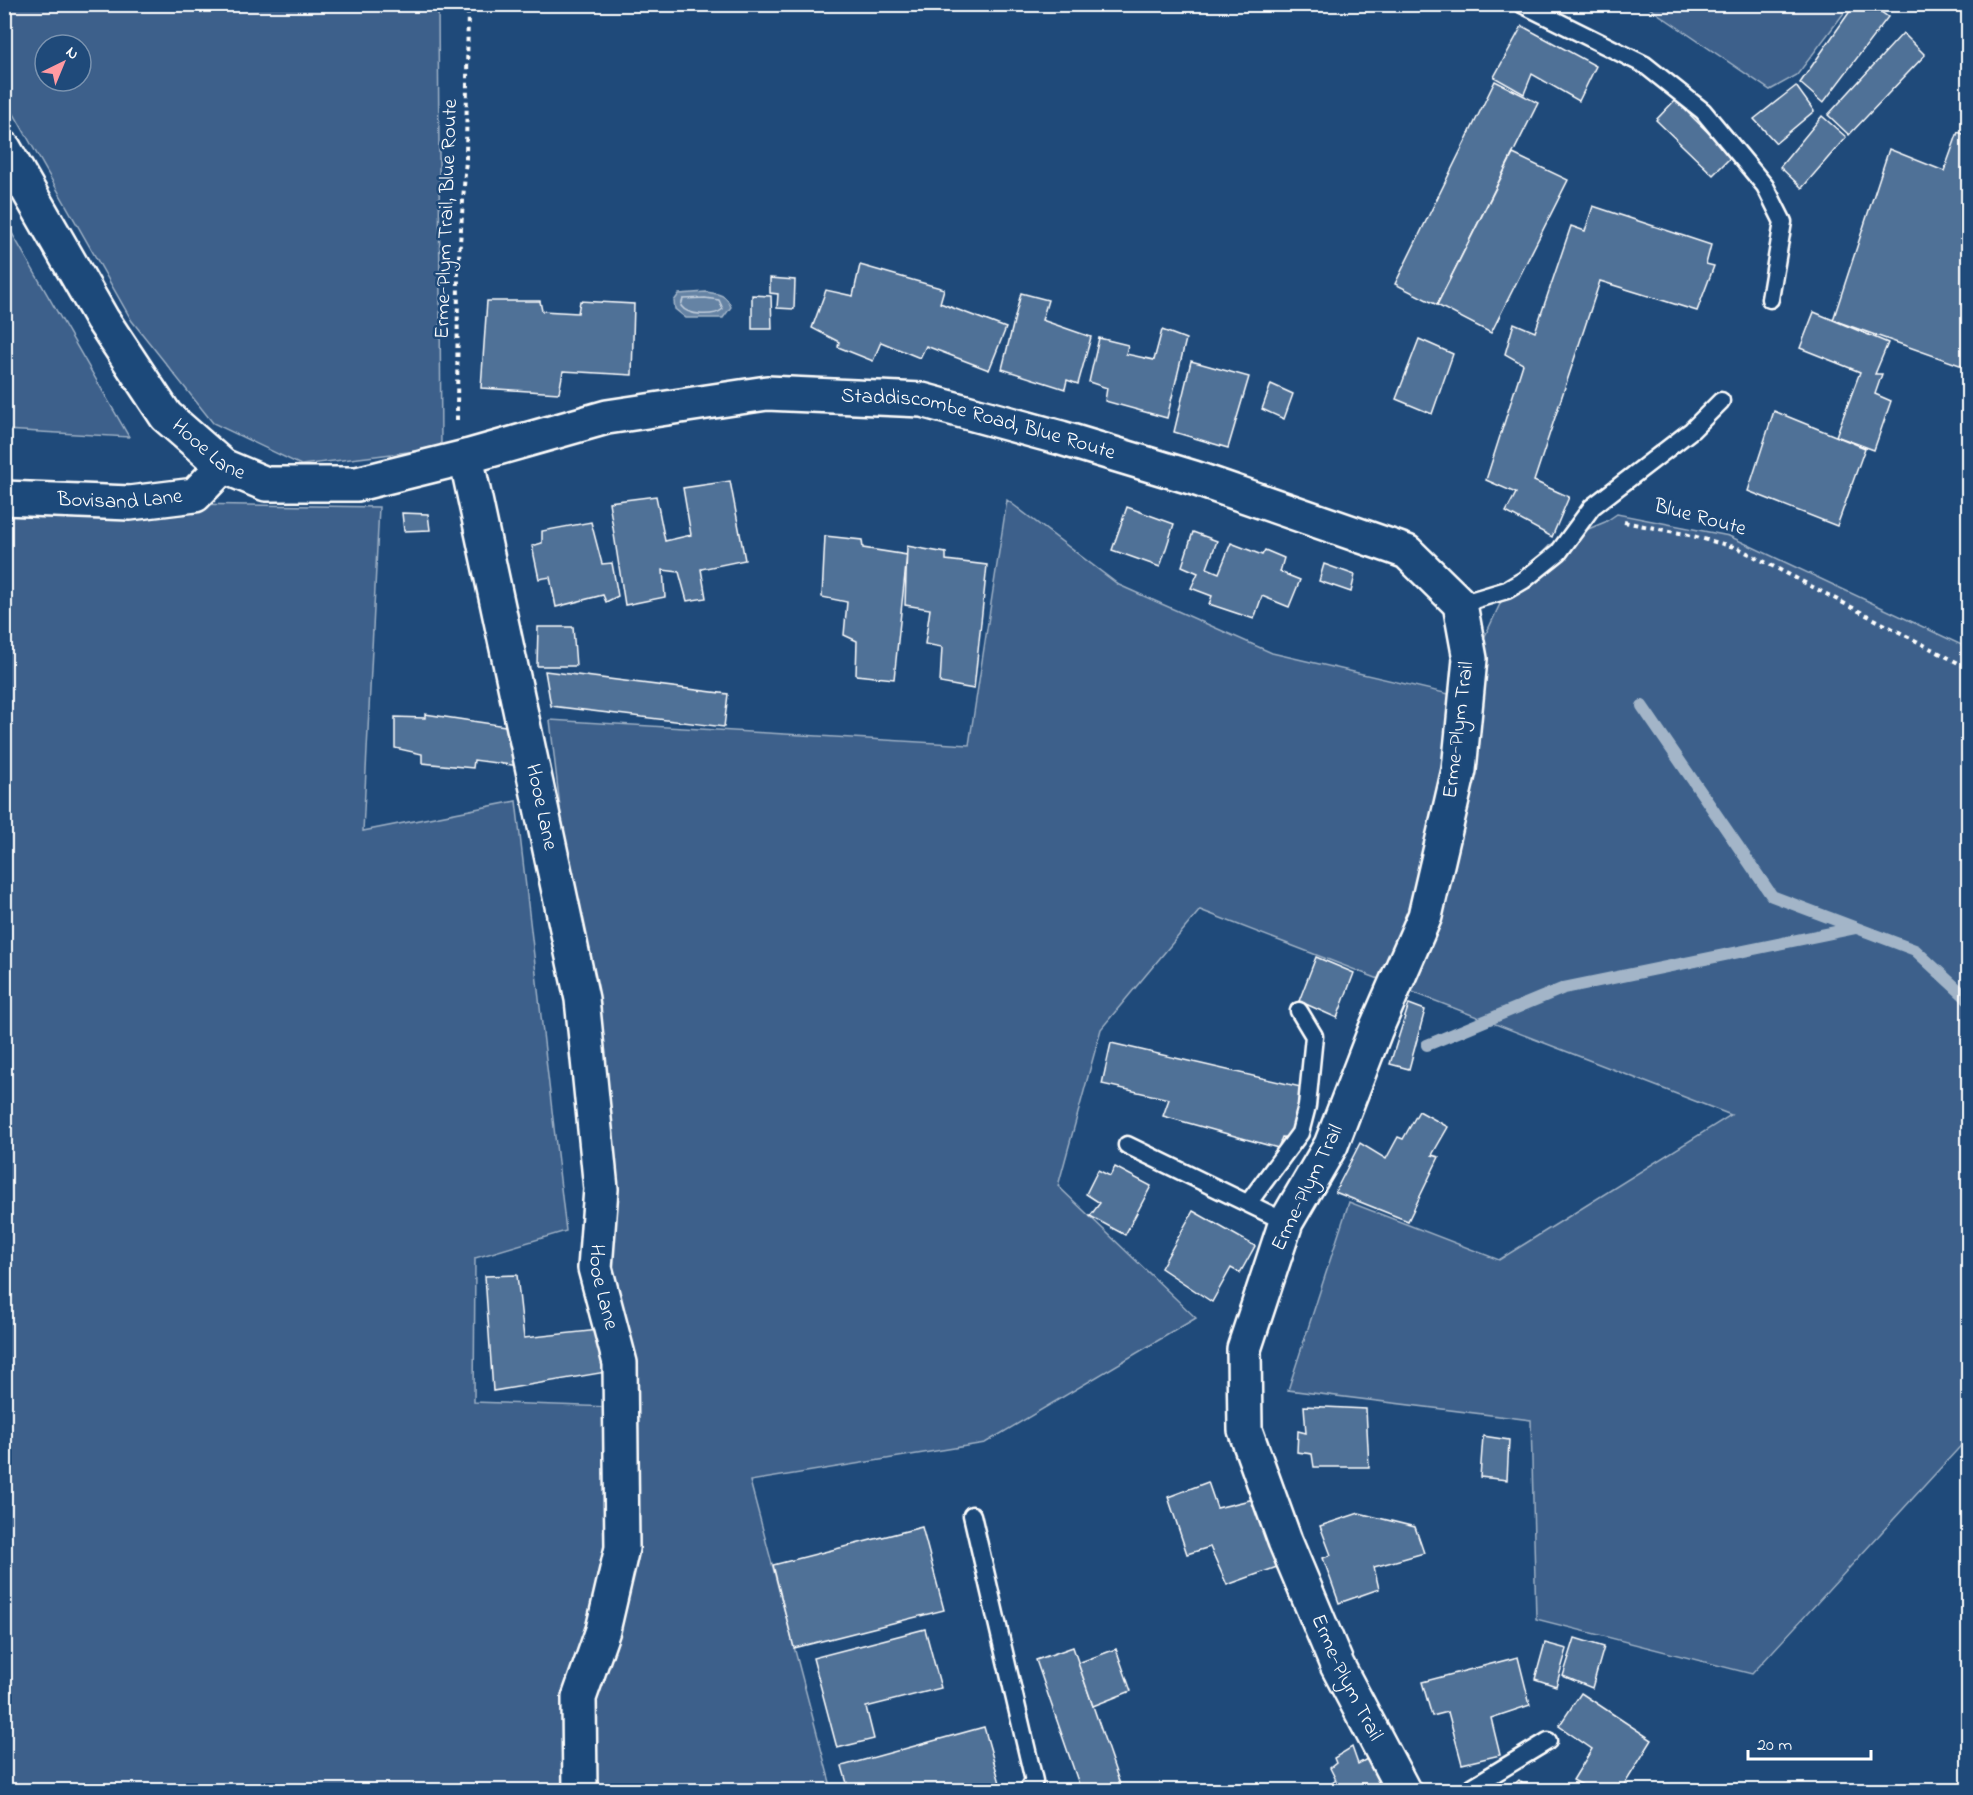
<svg xmlns="http://www.w3.org/2000/svg" width="1973" height="1795" font-family="'Indie Flower',sans-serif">
<rect width="100%" height="100%" fill="#1f4a7a"/>
<filter id="ink" filterUnits="userSpaceOnUse"><feTurbulence type="fractalNoise" baseFrequency=".0167" numOctaves="2"/><feDisplacementMap in="SourceGraphic" scale="12" xChannelSelector="R" yChannelSelector="G"/><feConvolveMatrix kernelMatrix="1 2 1 2 8 2 1 2 1" color-interpolation-filters="sRGB"/></filter>
<g filter="url(#ink)">
<g fill="#3c618b" stroke="#9eb0c5" stroke-width="1.5" fill-rule="evenodd">
<path d="M4,5h434l3,443 -140,17 -88,-42 -81,-102 -127,-223zM45,45h36v36h-36z"/>
<path d="M1645,5h205l-53,70 -27,15z"/>
<path d="M5,221l124,216 -124,-7z"/>
<path d="M4,484l126,19 249,4 -16,324 153,-30 50,430 -91,27 -1,144 137,5 -29,-408 -32,-279 419,25 38,-245 112,85 153,68 185,43 50,-107 43,-44 55,-23 12,-8 112,22 239,112v790l-216,236 -216,-55 -5,-199 -243,-30 61,-188 150,58 232,-145 -531,-205 -99,119 -43,157 138,132 -211,125 -235,38 82,309h-827z"/>
</g>
<path fill="#6583a4" stroke="#a3b5c8" stroke-width="1.5" d="M706,292c12,2 20,2 25,15l-8,11h-37l-11,-9 -1,-8 5,-7z"/>
<g fill="none" stroke-linecap="round" stroke-linejoin="round">
<path stroke="#c1cddb" stroke-width="1.5" d="M705,298l14,2 4,9c-9,8 -35,7 -42,-3l2,-7z"/>
<g stroke="#a3b5c8" stroke-width="12">
<path d="M1642,706l130,190 143,54 53,49"/>
<path d="M1427,1045l137,-57 291,-60"/>
</g>
</g>
<g fill="#507197" stroke="#fff" stroke-width="1.5">
<path d="M1855,4h15l18,13 -65,86 -23,-20z"/>
<path d="M1522,26l74,40 -17,35 -47,-27 -8,20 -30,-17z"/>
<path d="M1903,33l22,22 -76,80 -21,-20z"/>
<path d="M1495,81l43,22 -101,202 -42,-21z"/>
<path d="M1796,86l18,25 -38,32 -22,-24z"/>
<path d="M1675,100l57,56 -19,19 -57,-55z"/>
<path d="M1822,116l24,21 -44,51 -22,-21z"/>
<path d="M1958,132l10,4v232l-135,-48 56,-171 55,22z"/>
<path d="M1513,154l55,26 -77,153 -54,-28z"/>
<path d="M1593,206l118,39 -5,19 8,2 -17,45 -97,-30 -66,200 35,16 -17,40 -46,-25 10,-19 -30,-13 37,-116 -18,-10 9,-31 21,9 36,-106 14,5z"/>
<path d="M860,265l84,24 -4,14 66,25 -17,42 -63,-24 -6,12 -39,-16 -8,19 -35,-14 1,-5 -27,-14 14,-38 27,6z"/>
<path d="M770,278l25,2 -1,29 -17,-1 1,-14 -8,-1z"/>
<path d="M1021,293l27,7 -6,20 49,17 -13,47 -11,-4 -2,9 -63,-20z"/>
<path d="M752,295l19,1 1,33h-20z"/>
<path d="M487,301h53l2,10 36,2 2,-12 54,3 -2,71 -69,-4 -4,22 -78,-5z"/>
<path d="M1814,312l74,31 -13,31h7l-7,20 16,7 -17,49 -38,-14 24,-64 -60,-24z"/>
<path d="M1162,330l24,9 -19,79 -62,-17 2,-13 -18,-6 10,-44 29,7 -2,9 28,6z"/>
<path d="M1419,339l34,15 -21,60 -36,-15z"/>
<path d="M1191,361l58,16 -21,71 -54,-16z"/>
<path d="M1271,384l22,10 -9,25 -22,-10z"/>
<path d="M1774,411l91,37 -28,78 -89,-35z"/>
<path d="M730,481l15,79 -44,9 5,29 -19,3 -8,-29 -16,-2 2,27 -40,8 -16,-103 47,-6 9,45 26,-6 -8,-47z"/>
<path d="M1127,507l47,17 -14,43 -48,-17z"/>
<path d="M402,513l26,1 2,16 -26,1z"/>
<path d="M591,522l11,42 10,-1 6,33 -12,6 -3,-7 -47,12 -6,-30 -11,2 -7,-33 10,-3v-12z"/>
<path d="M1193,532l24,9 -10,27 12,5 12,-30 31,12 3,-5 19,8 -4,14 20,8 -11,27 -27,-11 -8,23 -45,-15 3,-8 -21,-8 7,-15 -16,-7z"/>
<path d="M825,536l37,4 1,8 44,7 -13,124 -38,-4 1,-34 -13,-6 3,-33 -25,-5z"/>
<path d="M907,546l39,7v7l41,5 -13,124 -34,-6 2,-36 -17,-3 5,-35 -25,-4z"/>
<path d="M1324,564l31,11 -4,17 -32,-11z"/>
<path d="M538,627h35l3,39h-39z"/>
<path d="M545,671l183,23 -4,33 -173,-21z"/>
<path d="M425,714l94,14v38l-45,-6 -1,8 -51,-5v-9l-27,-6v-31l30,1z"/>
<path d="M1316,957l38,16 -17,45 -38,-17z"/>
<path d="M1409,1004l16,6 -16,59 -19,-5z"/>
<path d="M1111,1043l194,45 -8,50 -15,-1 -4,11 -115,-32 6,-17 -67,-15z"/>
<path d="M1419,1111l29,16 -16,28 7,2 -31,64 -73,-29 25,-49 26,16 12,-22 5,2z"/>
<path d="M1115,1167l36,19 -26,49 -35,-19 10,-13 -14,-9 12,-24 12,6z"/>
<path d="M1193,1211l62,35 -15,27 -9,-5 -19,34 -51,-34z"/>
<path d="M517,1275l7,63 75,-8 7,42 -113,19 -8,-115z"/>
<path d="M1304,1406l62,3 3,58h-55l-2,-13 -15,-2 1,-21 8,2z"/>
<path d="M1483,1436l26,4 -2,40 -27,-3z"/>
<path d="M1208,1482l9,26 41,-10 19,69 -50,18 -17,-38 -23,7 -19,-57z"/>
<path d="M1359,1513l56,14 9,26 -50,14 5,22 -40,14 -16,-45 8,-3 -11,-29z"/>
<path d="M922,1527l22,83 -150,38 -21,-83z"/>
<path d="M925,1629l16,59 -75,19 8,32 -37,9 -24,-90z"/>
<path d="M1575,1638l29,9 -12,41 -29,-12z"/>
<path d="M1545,1643l22,6 -11,37 -21,-7z"/>
<path d="M1073,1647l20,59 29,84h-41l-45,-130z"/>
<path d="M1116,1649l15,42 -38,15 -15,-43z"/>
<path d="M1518,1657l12,48 -39,13 9,37 -38,9 -14,-52 -16,4 -10,-34z"/>
<path d="M1581,1693l71,47 -31,50h-29l-19,-10 19,-31 -33,-23z"/>
<path d="M984,1727l18,63h-153l-7,-24z"/>
<path d="M1352,1747l6,17 9,-5 18,31h-62l13,-10 -6,-12 6,-5 -2,-5z"/>
<path d="M1519,1780l9,10h-20z"/>
</g>
<g fill="none" stroke-linecap="round" stroke-linejoin="round">
<g stroke="#fff" stroke-width="21">
<g id="lane">
<path d="M1522,4l123,61 58,46 62,75 18,36 -13,77"/>
<path d="M1460,604l47,-14 17,-10 35,-28 33,-45 100,-77 29,-29"/>
<path d="M1127,1145l159,77"/>
<path d="M1249,1202l51,-69 7,-27 7,-70 -15,-25"/>
<path d="M972,1515l62,266 -6,9"/>
<path d="M1467,1790l81,-49"/>
</g>
</g>
<g stroke="#fff" stroke-width="38">
<g id="street">
<path id="s1" d="M4,148l98,171 64,97 57,50 43,18h91l109,-27 141,-40 160,-24 155,7 139,38 133,40 199,69 14,5 53,52 10,55 -11,111 -34,146 -50,115 -44,114 -45,77 -42,127 1,81 40,111 52,124 66,125"/>
<path id="s2" d="M466,457l116,542 19,190 -6,79 25,95 2,185 -19,82 -24,68 1,92"/>
<path id="s3" d="M4,498l126,5 65,-8 28,-29"/>
</g>
</g>
<g stroke="#fff" stroke-width="4" stroke-dasharray="4.5 4.5" stroke-linecap="butt">
<path d="M457,420l1,-149 8,-112 2,-155"/>
<path d="M1624,522l61,12 53,14 230,120"/>
</g>
<use href="#lane" stroke="#1f4a7a" stroke-width="16"/>
<use href="#street" stroke="#1f4a7a" stroke-width="33"/>
</g>
</g>
<g text-anchor="middle" dominant-baseline="central" stroke-width="5" stroke-linejoin="round" paint-order="stroke">
<g font-size="21" fill="#fff" stroke="#1f4a7a">
<text transform="translate(447 219) rotate(-88)">Erme-Plym Trail, Blue Route</text>
<text stroke="none"><textPath href="#s1" startOffset="1162">Staddiscombe Road, Blue Route</textPath></text>
<text stroke="none"><textPath href="#s1" startOffset="368">Hooe Lane</textPath></text>
<text stroke="none"><textPath href="#s3" startOffset="116">Bovisand Lane</textPath></text>
<text transform="translate(1700 518) rotate(15)">Blue Route</text>
<text transform="translate(1459 730) rotate(-83)">Erme-Plym Trail</text>
<text stroke="none"><textPath href="#s2" startOffset="358">Hooe Lane</textPath></text>
<text transform="translate(1308 1188) rotate(-64)">Erme-Plym Trail</text>
<text stroke="none"><textPath href="#s2" startOffset="844">Hooe Lane</textPath></text>
<text stroke="none"><textPath href="#s1" startOffset="2822">Erme-Plym Trail</textPath></text>
</g>
</g>
<rect width="1973" height="1795" fill="none" stroke="#1f4a7a" stroke-width="24"/>
<rect x="12" y="12" width="1949" height="1771" fill="none" stroke="#fff" stroke-width="2" filter="url(#ink)"/>
<g transform="translate(63 63) rotate(43)"><circle r="28" fill="#1f4a7a" stroke="#7992af" stroke-width="1.5"/>
<path d="M0-4.5L10 22L0 15L-10 22Z" fill="#ff9aa2"/>
<text y="-9" font-size="16" font-weight="bold" text-anchor="middle" fill="#ffffff">N</text>
</g>
<path d="M1748 1750v9h123v-9" fill="none" stroke="#ffffff" stroke-width="3"/>
<text x="1757" y="1750" font-size="18" fill="#ffffff" stroke="#1f4a7a" stroke-width="4.5" paint-order="stroke">20 m</text>
</svg>
